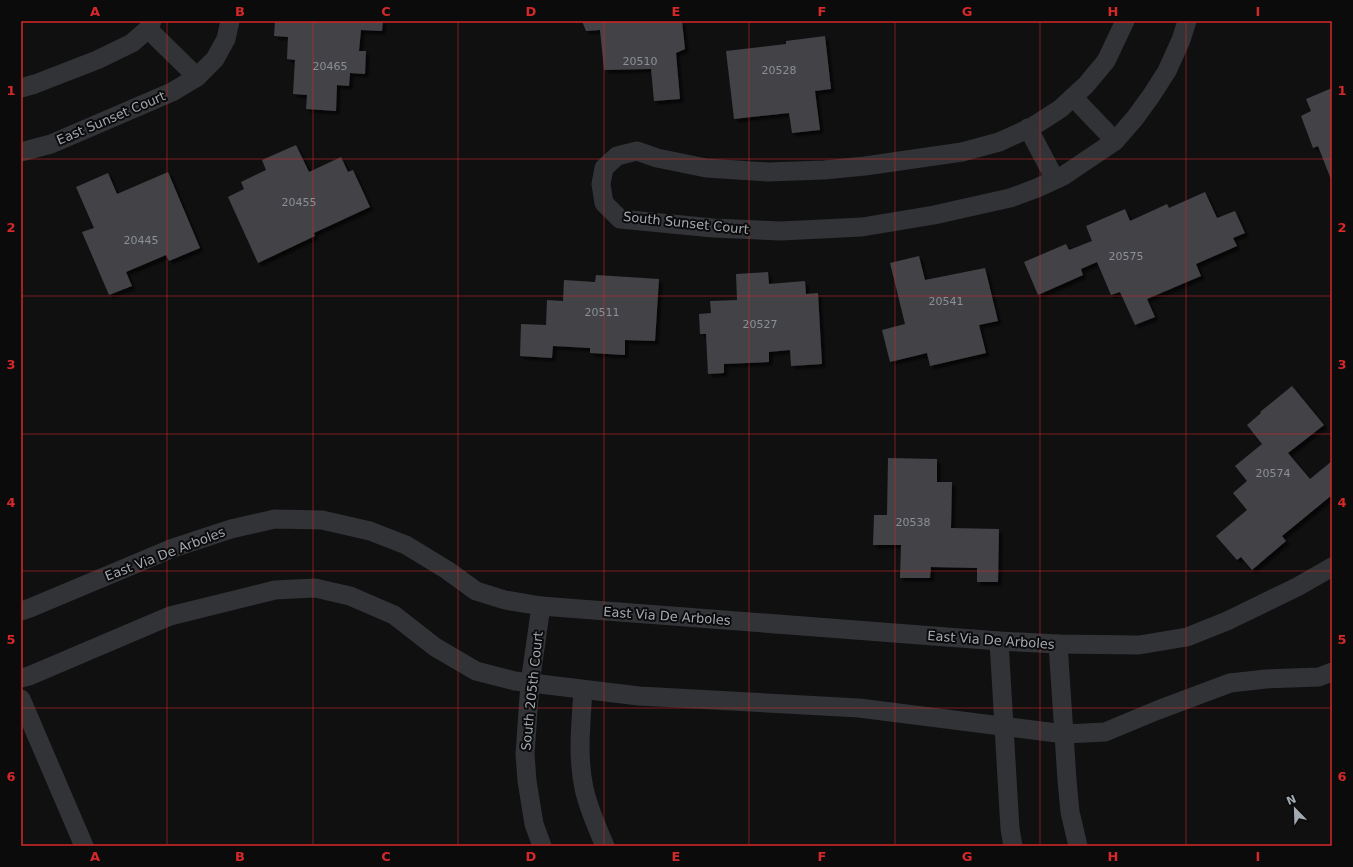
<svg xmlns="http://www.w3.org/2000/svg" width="1353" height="867" font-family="'DejaVu Sans',sans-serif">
<defs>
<filter id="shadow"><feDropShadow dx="3.5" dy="3.5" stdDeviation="1" flood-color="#0009"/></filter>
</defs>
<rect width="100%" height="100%" fill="#101011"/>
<g fill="#424346" filter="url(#shadow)">
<path d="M275,21h108l-1,10 -21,-1 -2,21h7l-1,23 -15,-1 -1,13 -12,-1 -1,26 -30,-2 1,-14 -14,-1 2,-34 -8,-1 1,-22 -14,-1z"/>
<path d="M582,21h100l3,28 -9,4 4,46 -26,2 -3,-32 -47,1 -4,-40 -14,1z"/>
<path d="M825,36l6,53 -16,2 5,39 -28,3 -3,-20 -55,6 -8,-68 60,-7v-3z"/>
<path d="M1332,88v94l-14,-36 -5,2 -12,-32 10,-5 -5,-12z"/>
<path d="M296,145l13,27 32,-15 7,15 5,-2 17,37 -56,26 1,3 -57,27 -30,-66 16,-8 -3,-7 25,-12 -4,-10z"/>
<path d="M168,172l32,76 -31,13 -3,-6 -40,17 6,14 -23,9 -27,-63 12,-4 -18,-41 32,-14 9,21z"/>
<path d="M1205,192l12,26 18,-7 10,22 -12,5 4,8 -41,18 5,12 -54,23 8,18 -20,8 -15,-33 -9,3 -14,-33 -16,7 2,6 -45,20 -14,-33 42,-18 3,6 23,-9 -6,-15 39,-17 5,12 37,-17 2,4z"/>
<path d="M919,256l6,24 60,-12 13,53 -19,4 7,28 -56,13 -3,-13 -37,9 -8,-32 23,-6 -15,-61z"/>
<path d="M768,272l1,12 36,-3 1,13 12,-1 4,71 -31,2 -1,-16 -21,2v10l-45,2v9l-16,1 -2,-40h-6l-1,-20 12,-1 -1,-12 27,-1 -1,-26z"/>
<path d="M596,275l63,4 -4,62 -30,-1v15l-35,-2v-5l-37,-2 -1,12 -32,-2 1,-32 25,1 1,-25 16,1 1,-21 31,2z"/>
<path d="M1292,386l32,39 -36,28 22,26 22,-18v34l-50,41 4,5 -34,29 -11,-13 -4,3 -21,-24 31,-26 -14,-17 14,-12 -12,-15 27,-22 -15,-19 14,-12 -1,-1z"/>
<path d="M888,458l49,1v23h15l-1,46 48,1 -1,53h-21v-14l-46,-1 -1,11h-30l1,-33h-28l1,-30h13z"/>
</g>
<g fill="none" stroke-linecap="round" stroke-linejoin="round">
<g stroke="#313336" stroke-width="19">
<path d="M1125,21l-19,40 -20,24 -26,24 -28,18 -33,15 -37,10 -97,14 -41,4 -56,2 -62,-4 -49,-10 -20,-7 -20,5 -13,12 -3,16 3,19 16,16 93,9 68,3 81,-4 72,-12 76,-17 27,-10 26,-12 52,-35 20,-23 16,-22 16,-25 14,-31 6,-19"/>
<path d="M148,29l49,48"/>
<path d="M21,88l14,-4 62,-24 35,-17 16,-14 4,-8"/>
<path d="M1073,97l42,44"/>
<path d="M1028,128l27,51"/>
<path d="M21,152l30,-8 121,-52 25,-15 18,-18 11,-20 4,-18"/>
<path d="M541,606l-11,77 -5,71 2,27 7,43 8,22"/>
<path d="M21,611l9,-3 143,-60 58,-19 44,-10 47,1 48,11 36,14 41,25 29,21 29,9 36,6 458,35 59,3 81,1 48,-8 40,-16 70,-34 35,-20"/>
<path d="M999,641l11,188 3,17"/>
<path d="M1058,644l9,136 3,32 8,34"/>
<path d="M21,678l8,-2 141,-60 105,-26 40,-2 35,8 44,19 41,32 41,24 39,10 124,15 220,12 206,26 40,-2 53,-22 72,-27 36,-4 53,-2 13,-5"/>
<path d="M583,690c-2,33 -6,66 1,98 4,20 13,39 21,58"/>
<path d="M21,699l63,147"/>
</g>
</g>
<path fill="none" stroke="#d62828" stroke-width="1" stroke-opacity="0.55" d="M167,21v825M313,21v825M458,21v825M604,21v825M749,21v825M895,21v825M1040,21v825M1186,21v825M21,159h1311M21,296h1311M21,434h1311M21,571h1311M21,708h1311"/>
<g text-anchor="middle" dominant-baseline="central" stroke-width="4" stroke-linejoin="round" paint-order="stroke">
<g font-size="11" fill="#8b9096">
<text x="640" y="61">20510</text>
<text x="330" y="66">20465</text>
<text x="779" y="70">20528</text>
<text x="299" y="202">20455</text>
<text x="141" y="240">20445</text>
<text x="1126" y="256">20575</text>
<text x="946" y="301">20541</text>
<text x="602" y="312">20511</text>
<text x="760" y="324">20527</text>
<text x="1273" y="473">20574</text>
<text x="913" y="522">20538</text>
</g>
<g font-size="13" fill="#a3a9b0" stroke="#0b0b0c">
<text transform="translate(111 118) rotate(-23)">East Sunset Court</text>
<text transform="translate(686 223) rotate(6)">South Sunset Court</text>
<text transform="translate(165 554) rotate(-21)">East Via De Arboles</text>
<text transform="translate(667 616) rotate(4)">East Via De Arboles</text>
<text transform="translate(991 640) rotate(4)">East Via De Arboles</text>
<text transform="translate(532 691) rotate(-84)">South 205th Court</text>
</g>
</g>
<rect width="1353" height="867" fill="none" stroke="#0b0b0c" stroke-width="44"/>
<g transform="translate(1295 809) rotate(337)" stroke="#0b0b0c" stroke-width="3" paint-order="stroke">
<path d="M0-3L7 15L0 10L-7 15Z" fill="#a3a9b0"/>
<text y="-6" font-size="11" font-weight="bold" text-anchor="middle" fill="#a3a9b0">N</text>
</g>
<rect x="22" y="22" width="1309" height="823" fill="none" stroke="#d62828" stroke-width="1.5"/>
<g font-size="13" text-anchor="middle" font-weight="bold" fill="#d62828">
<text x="95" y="16">A</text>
<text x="240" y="16">B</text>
<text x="386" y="16">C</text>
<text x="531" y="16">D</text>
<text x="676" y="16">E</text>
<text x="822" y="16">F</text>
<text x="967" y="16">G</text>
<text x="1113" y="16">H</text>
<text x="1258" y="16">I</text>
<text x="11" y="95">1</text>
<text x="1342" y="95">1</text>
<text x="11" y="232">2</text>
<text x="1342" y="232">2</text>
<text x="11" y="369">3</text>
<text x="1342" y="369">3</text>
<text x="11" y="507">4</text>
<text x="1342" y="507">4</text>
<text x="11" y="644">5</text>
<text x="1342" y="644">5</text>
<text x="11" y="781">6</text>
<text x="1342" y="781">6</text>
<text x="95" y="861">A</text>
<text x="240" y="861">B</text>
<text x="386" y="861">C</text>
<text x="531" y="861">D</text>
<text x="676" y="861">E</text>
<text x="822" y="861">F</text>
<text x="967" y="861">G</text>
<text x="1113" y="861">H</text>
<text x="1258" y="861">I</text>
</g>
</svg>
